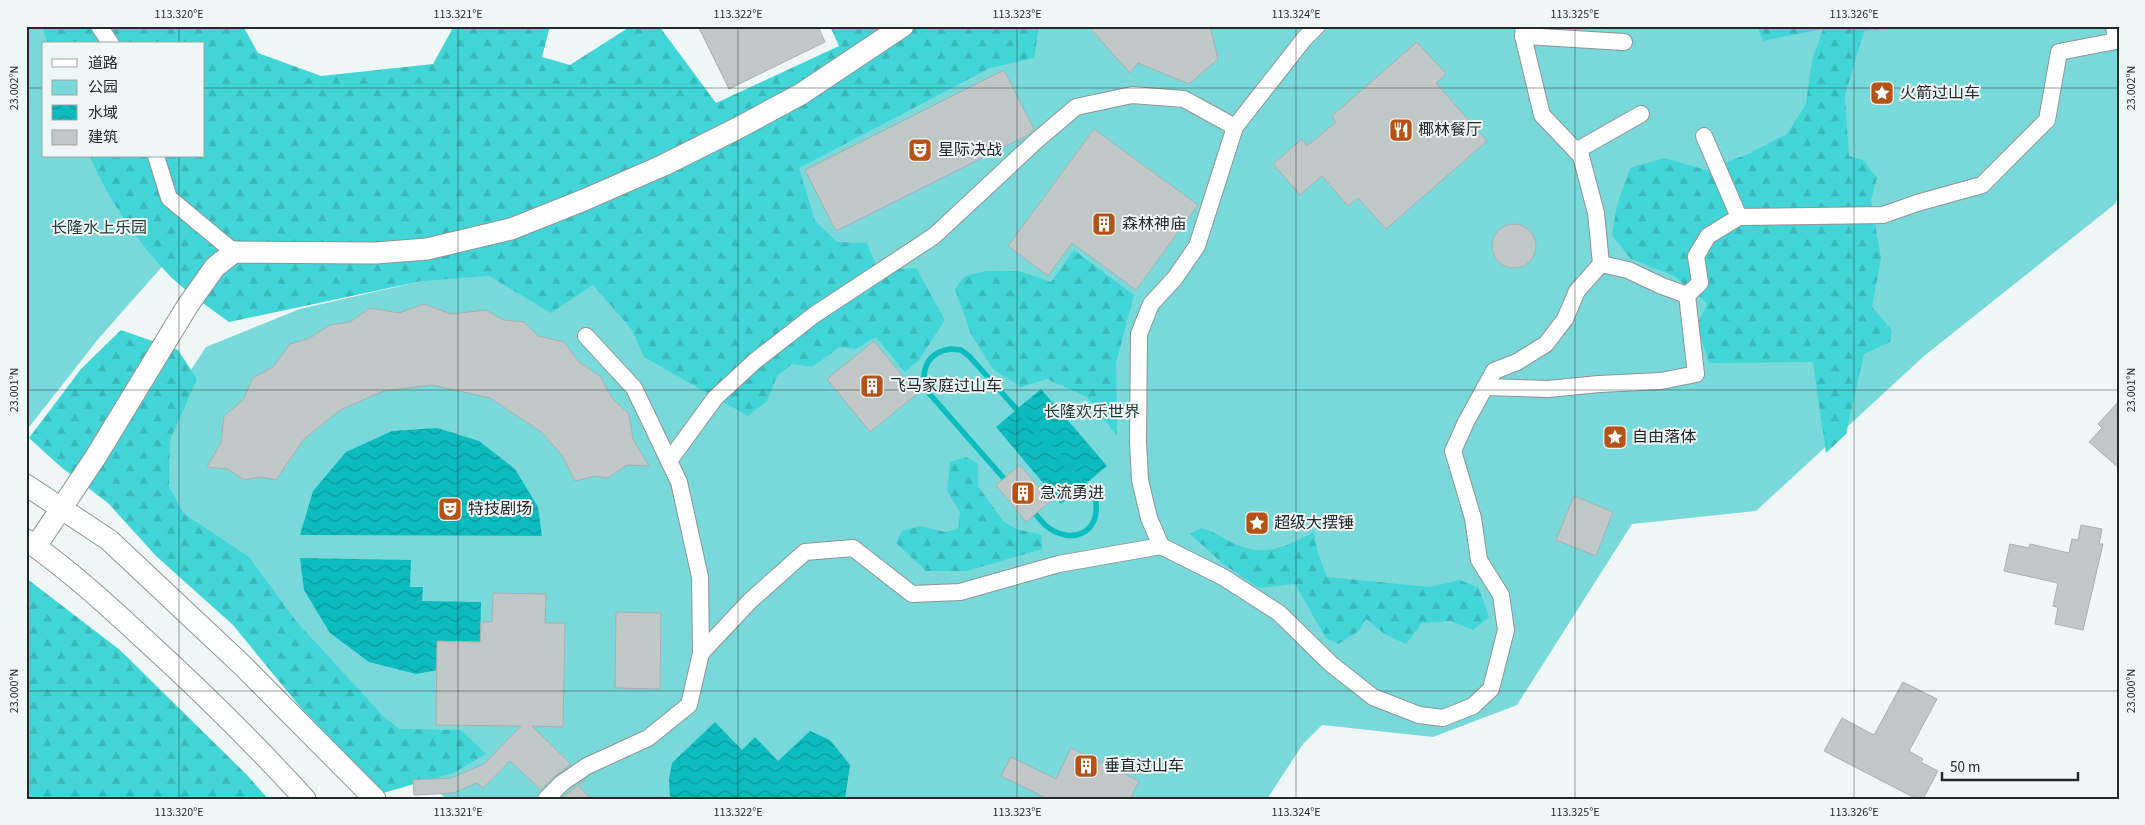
<svg xmlns="http://www.w3.org/2000/svg" width="2145" height="825" font-family="'Source Sans 3','Noto Sans SC',sans-serif">
<defs>
<pattern id="forest-firs" width="22" height="20" patternUnits="userSpaceOnUse" patternTransform="scale(1.25)"><rect width="22" height="20" fill="#41d5d7"/><path d="M5 1l3.5 6h-7zM16 11l3.5 6h-7z" fill="#39b7b9"/></pattern>
<pattern id="water-waves" width="16" height="10" patternUnits="userSpaceOnUse" patternTransform="scale(1.25)"><rect width="16" height="10" fill="#0bbbbe"/><path d="M0 5q4-4 8 0t8 0" fill="none" stroke="#0b989a"/></pattern>
</defs>
<rect width="100%" height="100%" fill="#eff6f6"/>
<g fill="#79d9da">
<path d="M26,26h118l7,18h-107v112h152l-13,87 -84,95 -73,93z"/>
<path d="M976,26h1143v168l-4,10 -191,152 -168,155 -124,13 -115,181 -84,32 -111,-12 -19,19 -36,55h-821l-276,-280 -12,-99 48,-73 94,-38 122,-28z"/>
</g>
<g fill="url(#forest-firs)">
<path d="M42,26h201l15,27 63,23 112,-12 21,-38h96l-8,31 28,8 61,-39h28l57,77 123,-57 -9,-20h209l-5,32 -44,10 -191,100 16,53 22,21 30,1 11,28 38,-3 29,52 -26,40 -14,12 -29,-35 -20,12 -16,-2 -28,20 -20,-3 -15,12 -10,25 -19,15 -104,-59 -12,-27 -39,-45 -42,28 -62,-37 -67,5 -193,41c-19,-14 -40,-28 -58,-45 -29,-29 -66,-82 -81,-121h114v-112h-156z"/>
<path d="M1757,26h155l-48,5 -19,64 4,61 14,4 14,18 -6,22 10,58 -9,49 20,23 -2,12 -26,12 -18,80 -20,19 -13,-91 -104,1 -12,-37 10,-23 -33,-27 -43,-17 -19,-24 5,-30 13,-37 34,-10 42,12 42,-16 39,-20 19,-30 6,-44 11,-31 -60,12z"/>
<path d="M1074,250l60,45 -18,68 1,73 -30,-39 -40,-18 -26,8 -28,-18 -22,-35 -16,-45 10,-13 22,-5h32l32,11z"/>
<path d="M121,330l57,20 19,29 -27,61 -1,46 14,27 66,44 47,64 87,95 16,13 62,1 25,24 -33,19 -70,20 -82,-85 -68,-83 -77,-69 -48,-53 -47,-36 -32,-29 52,-69z"/>
<path d="M966,457l12,6v23l25,35 13,8 26,6v14l-75,22h-41l-30,-28 6,-12 18,-5 25,6 13,-3 2,-17 -13,-21 3,-29z"/>
<path d="M1201,528c11,2 18,8 28,13 34,18 54,7 85,-9l4,21 9,24 103,10 30,-7 19,8 10,29 -16,13 -22,-9 -29,2 -16,21 -20,-9 -20,-16 -7,12 -21,13 -12,-6 -31,-54 -36,4 -37,-25 -32,-29z"/>
<path d="M26,578l94,72 127,125 21,24h-242z"/>
</g>
<g fill="url(#water-waves)">
<path d="M1041,389l66,77 -46,38 -65,-77z"/>
<path d="M437,428l42,13 36,28 23,38 4,29 -242,-1 13,-44 33,-39 46,-21z"/>
<path d="M300,558l111,2 -1,27h13l-1,14 59,1 -1,40 -42,-1 -1,29 -21,4 -47,-12 -39,-29 -26,-43z"/>
<path d="M715,722l27,28 13,-13 23,24 32,-30 20,9 20,25 -5,34h-175l-1,-20 3,-16z"/>
</g>
<g fill="none" stroke-linecap="round" stroke-linejoin="round">
<path stroke="#0bbbbe" stroke-width="5.5" d="M951,349l10,1 8,6 126,141c8,36 -24,50 -50,28l-118,-134c-8,-21 1,-39 24,-42z"/>
</g>
<g fill="#bfc7c7" stroke="#a8afaf">
<path d="M698,26h120l7,16 -96,47z"/>
<path d="M1088,26h122l8,33 -29,25 -51,-21 -8,10z"/>
<path d="M1417,42l29,32 -10,9 51,58 -101,88 -28,-31 -10,8 -26,-30 -22,19 -27,-31 29,-25 5,7 29,-24 -4,-6z"/>
<path d="M1004,70l30,59 -6,6 -192,96 -31,-61z"/>
<path d="M1094,129l104,76 -62,85 -64,-47 -24,33 -40,-30z"/>
<circle cx="1514" cy="246" r="22"/>
<path d="M424,304l27,10 35,-4 17,10 21,2 14,14 26,6 15,20 21,14 12,22 17,16 4,25 16,27 -22,-1 -19,13 -13,-2 -20,5 -13,-26 -22,-24 -50,-33 -58,-13 -48,6 -44,19 -37,30 -27,40 -15,-3 -17,3 -16,-11 -21,-2 14,-24 3,-27 19,-16 10,-22 20,-11 17,-23 20,-6 20,-13 20,-3 20,-14 29,5z"/>
<path d="M874,341l43,53 -47,38 -43,-53z"/>
<path d="M2119,401v67l-30,-26 13,-14 -4,-4z"/>
<path d="M1020,465l31,36 -25,21 -30,-37z"/>
<path d="M1574,496l39,16 -17,44 -40,-16z"/>
<path d="M2081,525l21,4 -3,15h4l-20,86 -28,-6 3,-17 -5,-1 5,-23 -54,-12 6,-27 19,4 1,-4 39,9 3,-14 6,1z"/>
<path d="M493,593l53,1 -1,29h20l-2,104 -31,-1 39,38 -16,12 -14,14 -31,-29 -27,27 -6,-5 -24,10 -39,2 -1,-15 38,-2 33,-14 37,-38 -85,-1 1,-84 43,1 1,-20h11z"/>
<path d="M616,612l45,1 -1,76 -45,-1z"/>
<path d="M1903,682l34,17 -28,52 14,8 -2,3 17,9 -15,28h-6l-93,-48 18,-33 32,17z"/>
<path d="M1071,748l68,33 -9,18h-82l-47,-23 10,-19 45,22z"/>
<path d="M586,779l-7,8 13,12h-32z"/>
</g>
<g fill="none" stroke-linecap="round" stroke-linejoin="round">
<g stroke="#8d9494" stroke-width="18">
<g id="pedestrian">
<path d="M99,26l12,18"/>
<path d="M1523,36l101,6"/>
<path d="M1704,136l35,81"/>
<path d="M1576,151l65,-37"/>
<path d="M156,156l13,42 65,54"/>
<path d="M1601,264l27,6 34,16 25,9 13,-12 -4,-27 12,-20 31,-19 144,-2 34,-12 65,-18 65,-65 12,-68 57,-11 -2,-15"/>
<path d="M1485,387l63,2 51,-5 62,-3 35,-7 -9,-79"/>
<path d="M669,461l46,-63 40,-37 59,-46 120,-79 102,-95 40,-34 56,-12 52,4 51,28"/>
<path d="M1161,546l-12,-28 -9,-38 -2,-38 1,-108 12,-30 24,-26 22,-32 38,-119 69,-88 13,-13"/>
<path d="M701,653l49,-52 55,-49 48,-4 59,46 48,-2 99,-28 102,-18 62,31 56,36 52,51 42,33 46,18 24,3 30,-12 18,-17 15,-59 -5,-35 -22,-35 -6,-42 -20,-67 13,-29 28,-51 23,-9 29,-18 19,-25 12,-28 24,-27 -5,-51 -15,-57 -39,-41 -19,-79 1,-10"/>
<path d="M546,799l16,-16 25,-17 61,-28 41,-33 12,-52 -1,-76 -21,-95 -45,-94 -48,-52"/>
</g>
</g>
<g stroke="#8d9494" stroke-width="23">
<g id="minor">
<path d="M26,485l83,55 133,125 133,134"/>
<path d="M26,540c42,29 79,63 117,98 56,51 110,104 162,161"/>
<path d="M36,546l59,-88 93,-153 27,-38 19,-15 142,1 51,-4 84,-20 73,-29 80,-35 74,-37 63,-34 102,-68"/>
</g>
</g>
<use href="#pedestrian" stroke="#fff" stroke-width="16"/>
<use href="#minor" stroke="#fff" stroke-width="21"/>
</g>
<path fill="none" stroke="#252828" stroke-width="1" stroke-opacity="0.45" d="M179,26v18M458,26v773M738,26v773M1017,26v773M1296,26v773M1575,26v773M1854,26v773M26,88h18M204,88h1915M179,156v643M26,390h2093M26,691h2093"/>
<defs>
<g id="sight-square" transform="scale(1.25)"><rect x="-9" y="-9" width="18" height="18" rx="4" fill="#b55317" stroke="#eff6f6"/><path d="M0-6L1.8-2.2L6-1.7L2.9 1.2L3.7 5.4L0 3.3L-3.7 5.4L-2.9 1.2L-6-1.7L-1.8-2.2Z" fill="#fff"/></g>
<g id="restaurant-square" transform="scale(1.25)"><rect x="-9" y="-9" width="18" height="18" rx="4" fill="#b55317" stroke="#eff6f6"/><path d="M-5-6h1v4h1v-4h1v4h1v-4h1v5L-1.5 .5V6h-2V.5L-5-1ZM5-6V6H3V1.5H1.5Q1.5-4 5-6Z" fill="#fff"/></g>
<g id="theatre-square" transform="scale(1.25)"><rect x="-9" y="-9" width="18" height="18" rx="4" fill="#b55317" stroke="#eff6f6"/><path d="M-5-5.5Q0-4 5-5.5V0Q5 5 0 6Q-5 5-5 0ZM-3.3-2.5H-1v1.5H-3.3ZM1-2.5H3.3v1.5H1ZM-2.8 1Q0 5.5 2.8 1Z" fill="#fff"/></g>
<g id="building-square" transform="scale(1.25)"><rect x="-9" y="-9" width="18" height="18" rx="4" fill="#b55317" stroke="#eff6f6"/><path d="M-4-6H4V6H1V3H-1V6H-4ZM-2.5-4.3h1.7v1.8h-1.7ZM.8-4.3h1.7v1.8H.8ZM-2.5-1h1.7V.8h-1.7ZM.8-1h1.7V.8H.8Z" fill="#fff"/></g>
</defs>
<g fill-rule="evenodd">
<use href="#sight-square" x="1882" y="93"/>
<use href="#restaurant-square" x="1401" y="130"/>
<use href="#theatre-square" x="920" y="150"/>
<use href="#building-square" x="1104" y="224"/>
<use href="#building-square" x="872" y="386"/>
<use href="#sight-square" x="1615" y="437"/>
<use href="#building-square" x="1023" y="493"/>
<use href="#theatre-square" x="450" y="509"/>
<use href="#sight-square" x="1257" y="523"/>
<use href="#building-square" x="1086" y="766"/>
</g>
<g text-anchor="middle" dominant-baseline="central" stroke-width="4" stroke-linejoin="round" paint-order="stroke">
<g font-size="16" fill="#252828" stroke="#eff6f6" text-anchor="start">
<text x="1900" y="93">火箭过山车</text>
<text x="1418" y="130">椰林餐厅</text>
<text x="938" y="150">星际决战</text>
<text x="1122" y="224">森林神庙</text>
<text x="890" y="386">飞马家庭过山车</text>
<text x="1632" y="437">自由落体</text>
<text x="1040" y="493">急流勇进</text>
<text x="468" y="509">特技剧场</text>
<text x="1274" y="523">超级大摆锤</text>
<text x="1104" y="766">垂直过山车</text>
</g>
<g font-size="16" fill="#233b3b" stroke="#eff6f6">
<text x="99" y="228">长隆水上乐园</text>
<text x="1092" y="412">长隆欢乐世界</text>
</g>
</g>
<rect width="2145" height="825" fill="none" stroke="#eff6f6" stroke-width="55"/>
<rect x="42" y="42" width="162" height="115" fill="#eff6f6" stroke="#9ea4a4"/>
<rect x="52" y="59" width="25" height="8" fill="#ffffff" stroke="#9ea4a4"/>
<text x="88" y="68" font-size="15" fill="#252828">道路</text>
<rect x="52" y="80" width="25" height="15" fill="#79d9da" stroke="#9ea4a4"/>
<text x="88" y="92" font-size="15" fill="#252828">公园</text>
<rect x="52" y="105" width="25" height="15" fill="url(#water-waves)" stroke="#9ea4a4"/>
<text x="88" y="118" font-size="15" fill="#252828">水域</text>
<rect x="52" y="130" width="25" height="15" fill="#bfc7c7" stroke="#9ea4a4"/>
<text x="88" y="142" font-size="15" fill="#252828">建筑</text>
<path d="M1942 772v8h136v-8" fill="none" stroke="#252828" stroke-width="2.5"/>
<text x="1950" y="772" font-size="15" fill="#252828" stroke="#eff6f6" stroke-width="4" paint-order="stroke">50 m</text>
<rect x="28" y="28" width="2090" height="770" fill="none" stroke="#252828" stroke-width="2"/>
<g font-size="12" text-anchor="middle" fill="#252828">
<text x="179" y="18">113.320°E</text>
<text x="458" y="18">113.321°E</text>
<text x="738" y="18">113.322°E</text>
<text x="1017" y="18">113.323°E</text>
<text x="1296" y="18">113.324°E</text>
<text x="1575" y="18">113.325°E</text>
<text x="1854" y="18">113.326°E</text>
<text transform="translate(14 88) rotate(-90)" y="4">23.002°N</text>
<text transform="translate(2131 88) rotate(-90)" y="4">23.002°N</text>
<text transform="translate(14 390) rotate(-90)" y="4">23.001°N</text>
<text transform="translate(2131 390) rotate(-90)" y="4">23.001°N</text>
<text transform="translate(14 691) rotate(-90)" y="4">23.000°N</text>
<text transform="translate(2131 691) rotate(-90)" y="4">23.000°N</text>
<text x="179" y="816">113.320°E</text>
<text x="458" y="816">113.321°E</text>
<text x="738" y="816">113.322°E</text>
<text x="1017" y="816">113.323°E</text>
<text x="1296" y="816">113.324°E</text>
<text x="1575" y="816">113.325°E</text>
<text x="1854" y="816">113.326°E</text>
</g>
</svg>
